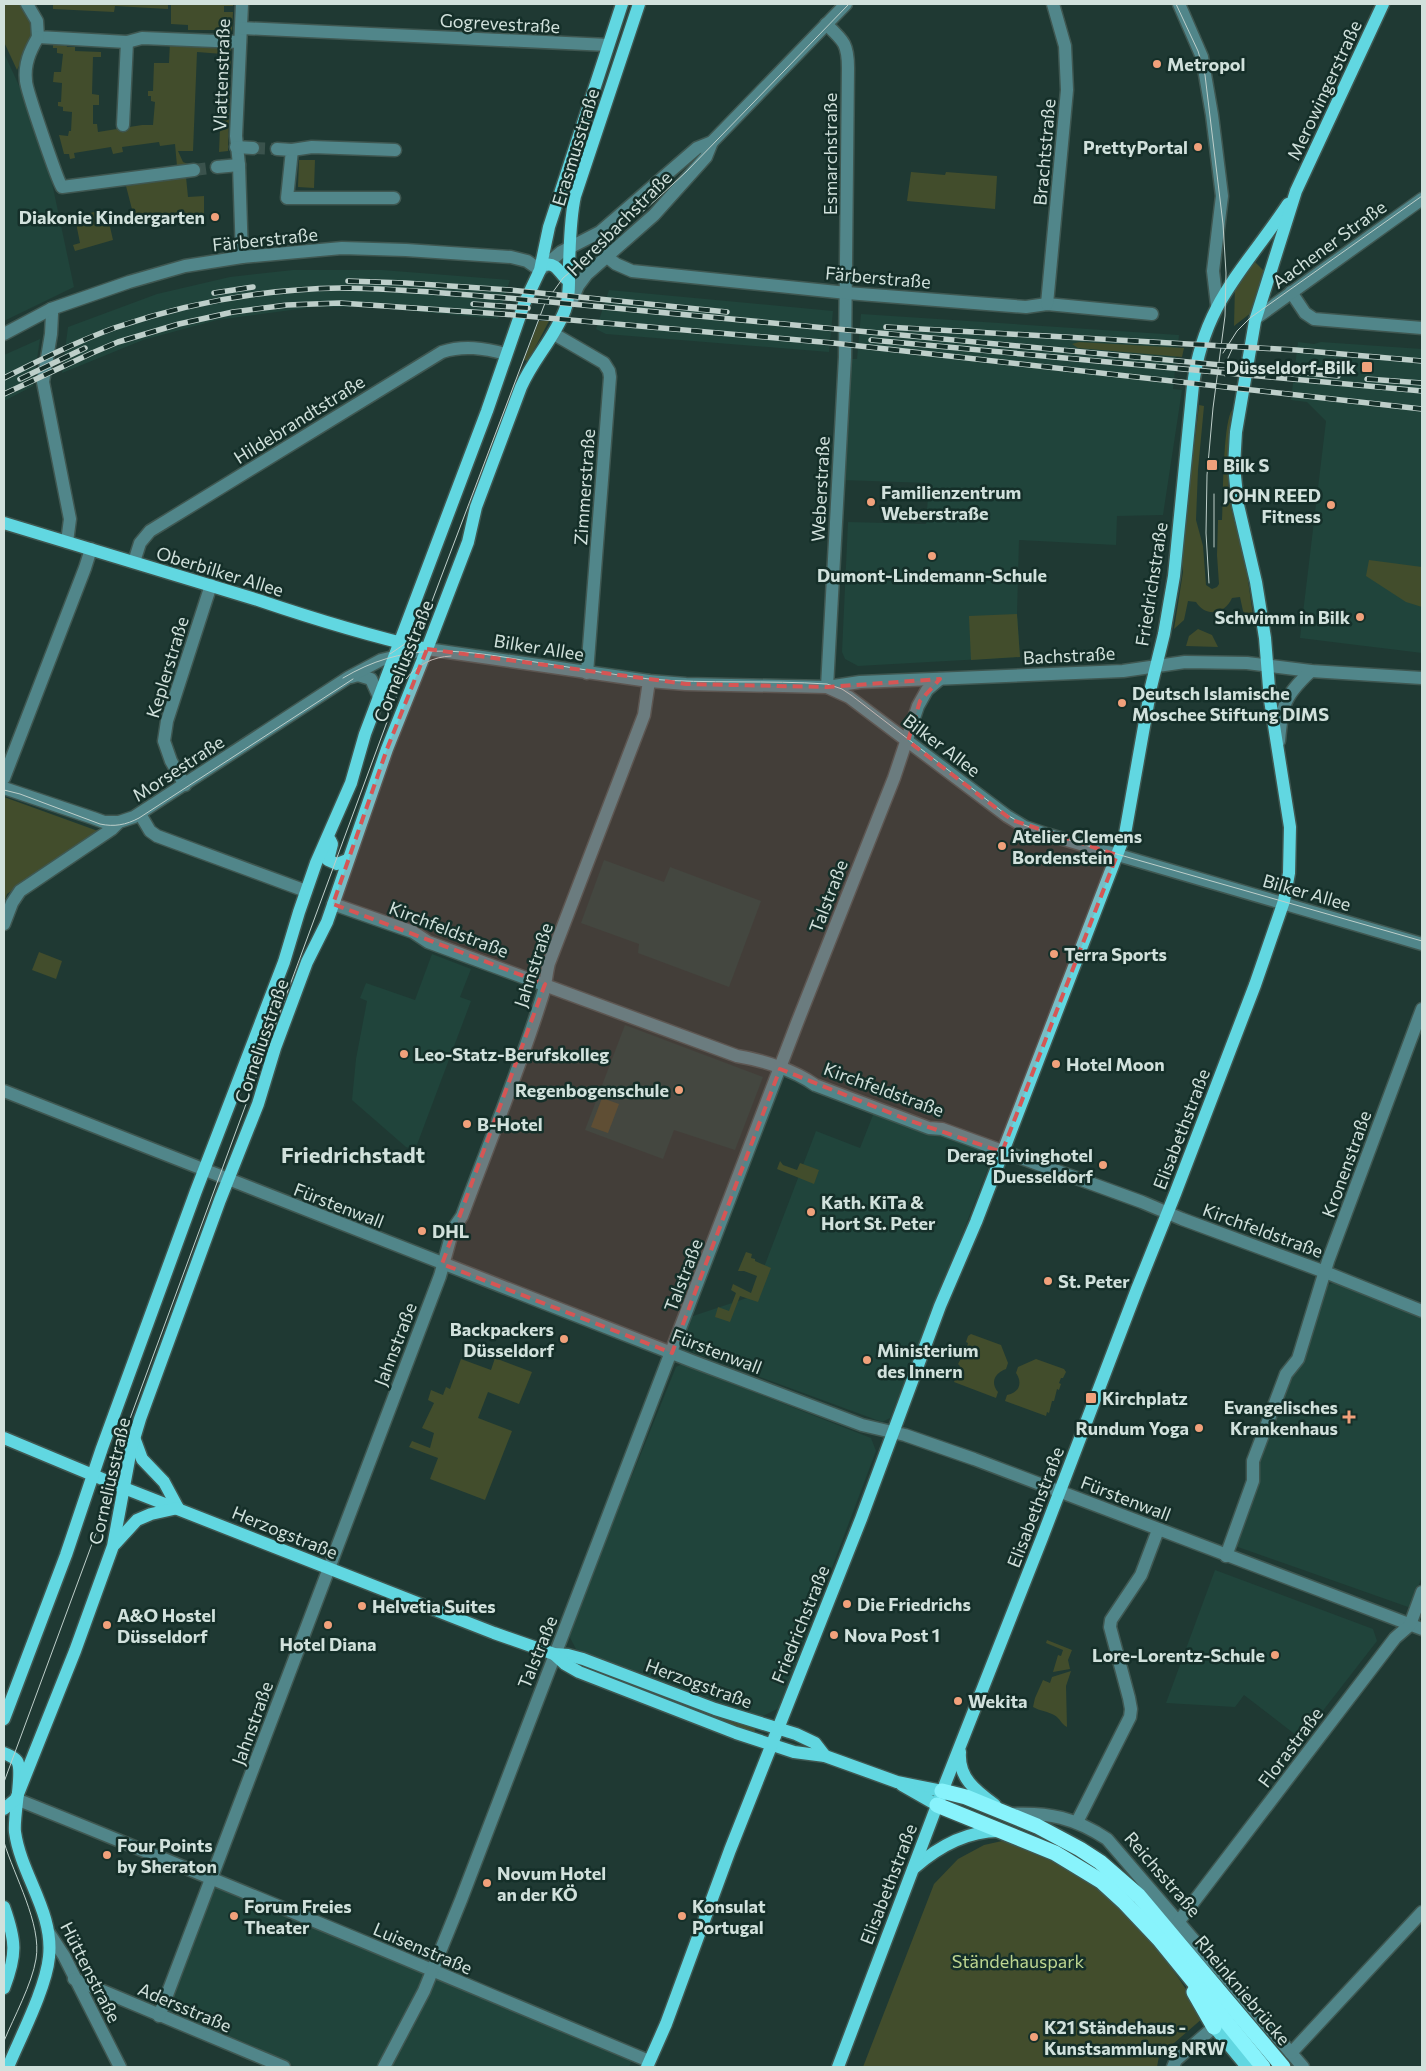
<svg xmlns="http://www.w3.org/2000/svg" width="1426" height="2071" font-family="Commissioner,sans-serif">
<rect width="100%" height="100%" fill="#1f3933"/>
<g fill="#20443b">
<path d="M4,53l23,50 21,61 26,123 -70,34z"/>
<path d="M293,270h89l128,10 -12,39 -128,-12h-56l-97,13 -74,20 -81,33 6,-46 89,-33 73,-17z"/>
<path d="M609,290l224,21 -4,41 -223,-18 -10,-5z"/>
<path d="M861,314l318,21 -6,54 9,1 -19,125 -46,1 -1,29 -97,-5 -2,74 3,43 -162,9 -13,-7 -3,-7 6,-130 78,2 3,-41 -87,-3 9,-121h6z"/>
<path d="M40,339l-7,47 -29,15v-46z"/>
<path d="M1298,342l16,2 7,-2 101,7v304l-122,-15 26,-217 -19,-19 -16,-2z"/>
<path d="M604,860l60,22 6,-15 91,34 -32,86 -91,-34 1,-9 -58,-21z"/>
<path d="M432,954l39,15 -11,28 11,4 -56,149 -9,-3 -54,-47 4,-41 11,-58 -7,-3 6,-15 49,17z"/>
<path d="M625,1025l138,52 -28,73 -61,-20 -11,29 -78,-29z"/>
<path d="M875,1110l112,41 5,7 -102,260 -8,4 -198,-73 -3,-7 9,-25 63,-21 63,-165 44,17z"/>
<path d="M1338,1281l84,33v262l-11,32 -176,-62 18,-53 7,-36 30,-80 11,-13 27,-79z"/>
<path d="M682,1364l189,74 5,13 -97,257 -18,9 -185,-68 -8,-15 108,-267z"/>
<path d="M1215,1570l158,59 4,12 -76,98 -57,-44 -9,12 -69,-4z"/>
<path d="M215,1882l418,175 -4,10h-333l-131,-54z"/>
</g>
<g fill="#424d2c">
<path d="M4,4h16l13,23 -2,13 -14,30 -13,-28z"/>
<path d="M51,4h117v5l-53,-3 -1,6 -61,-3v-5z"/>
<path d="M171,4h62v2h-9v6h9l-1,19 -6,4h-12v-5h-26v-5l-17,-1z"/>
<path d="M170,42l61,3 -3,106 -9,1 4,-98 -26,-2 -4,99h-15l5,11 10,4h-16l-2,-22 -15,2 -1,-4 -37,5 1,5 -10,2 -2,-7 -37,6 1,5 -5,1 -1,-5h-5l-5,-19 9,1 1,-5h2l1,-19 -9,-1v-4l-5,-1v-4h3l1,-19 -9,-1 1,-10h7l2,-18 -6,-1v-5h-4v-5l13,1 1,3h8v4l26,1v5h-8l-1,37 7,1v10h-6v19h4l1,8 44,-7h11l2,-23 -4,-1v-5h-3v-5h5l1,-28h15z"/>
<path d="M299,160h16l-1,28 -16,-1z"/>
<path d="M911,172l34,3 1,-3 51,4 -2,33 -88,-8z"/>
<path d="M186,177l2,20 16,-1v18l-61,10 -1,-8 -8,1 -8,-31z"/>
<path d="M106,209l7,31 -38,11 -2,-6 7,-2 -4,-20 6,-8z"/>
<path d="M1254,261l10,10 -12,41 -18,14 1,-40z"/>
<path d="M539,321h10l-21,40 -4,-1z"/>
<path d="M1079,342l105,6 -2,9 -104,-9 -6,-4z"/>
<path d="M1199,405l5,1 -6,64 -2,50 7,26 3,39 6,4 5,-2 2,-3 -2,-29 1,-35h4c1,-20 1,-98 10,-110l-4,35v37l3,26 14,53 10,67 -12,-17 -3,-14 -8,1c-7,16 -26,20 -36,4l-8,-1 -4,19 -10,9 9,-57 -2,-15z"/>
<path d="M1369,560l53,7v40l-16,-5 -40,-26z"/>
<path d="M1017,614l3,43 -49,3 -2,-44z"/>
<path d="M1198,629l14,6 6,12 -32,-1 3,-10z"/>
<path d="M4,797l94,34 -91,63 -3,9z"/>
<path d="M39,952l23,9 -6,18 -24,-9z"/>
<path d="M602,1098l17,6 -11,29 -17,-6z"/>
<path d="M780,1161l3,4 14,5 3,-7 19,7 -5,14 -37,-15z"/>
<path d="M746,1252l6,2 -1,4 4,1v2l16,7 -13,34 -18,-6 -10,26 -15,-5 3,-10 11,4 7,-18 -5,-3 2,-6 18,9 6,-17 -13,-5h-6z"/>
<path d="M971,1334l30,11 7,18 -2,6c-11,4 -16,13 -8,23l-2,6 -42,-16 2,-5 -3,-1 7,-10 -2,-2 6,-11 -2,-1 2,-5h3l1,-4 -2,-1 2,-6z"/>
<path d="M495,1358l37,14 -13,32 -31,-12 -10,26 34,13 -27,69 -55,-21 8,-21 -29,-11 3,-6 18,7 4,-15 -12,-5 12,-25 -6,-3 3,-10 12,5 3,-8 4,2 11,-30 30,11z"/>
<path d="M1036,1359l28,10 2,3 -3,6h-2l-2,5 2,1 -2,6 -2,-1 -3,12h-2l-3,12 -2,-1 -1,4 -41,-15 2,-6c12,-2 16,-12 9,-22l2,-6z"/>
<path d="M1047,1640l25,10 -4,10 2,9 -17,3 5,-17 3,1 2,-6 -17,-7z"/>
<path d="M1071,1671l-5,15 1,41c-6,-3 -7,-9 -13,-12 -7,-4 -14,-4 -21,-8l2,-9 8,-18 7,3 2,-6z"/>
<path d="M623,1682l13,2 99,39 21,5 -2,4 -14,-3 -119,-46z"/>
<path d="M1002,1841c33,10 66,22 94,43 9,6 16,16 24,24 33,33 61,69 83,110l-44,38 -2,11h-294l71,-183 24,-25 26,-14z"/>
</g>
<g fill="none" stroke-linecap="round" stroke-linejoin="round">
<g stroke="#3a524c" stroke-width="12" stroke-dasharray="12 6" stroke-linecap="butt">
<path d="M253,148l24,1"/>
<path d="M194,170l23,-3"/>
</g>
<g stroke="#3f5751" stroke-width="15">
<g id="minor">
<path d="M27,4l10,17 1,16 89,5 15,-4 98,4"/>
<path d="M242,4l-6,132 3,29 3,92"/>
<path d="M1179,4l23,53 10,58 10,81 -9,75 4,34"/>
<path d="M826,24c18,17 22,20 22,44l-3,289 -18,330"/>
<path d="M241,28l367,17"/>
<path d="M38,37c-8,14 -14,27 -12,44 0,8 32,101 36,106l132,-17"/>
<path d="M123,125l4,-83"/>
<path d="M236,147l17,1"/>
<path d="M277,149l15,1 -5,48h107"/>
<path d="M292,150l20,-3 83,3"/>
<path d="M217,167l22,-2"/>
<path d="M606,256l10,8 16,7 215,22 179,14 21,-3 105,10"/>
<path d="M1291,292l14,21 9,6 108,9"/>
<path d="M566,304l7,-6 5,-12 9,-12 67,-59 52,-58 6,-15"/>
<path d="M1047,304l20,-214 -2,-44 -12,-42"/>
<path d="M51,309l1,5 -1,20 -8,48 27,137 -3,23"/>
<path d="M1256,318l166,-119"/>
<path d="M4,334l47,-25 78,-27 56,-16 57,-9 100,-9 64,2 105,7 16,4 13,9 21,-18 39,-20 97,-84 15,-6 134,-138"/>
<path d="M554,334l50,29 5,8 1,6 -23,296"/>
<path d="M134,562l6,-19 10,-12 292,-179c21,-7 42,-4 64,2"/>
<path d="M351,677l7,-2 13,4 8,18"/>
<path d="M827,687l33,-5 263,-11 62,-9 62,1 64,8 111,7"/>
<path d="M1279,741c3,-36 5,-45 32,-70"/>
<path d="M4,778l81,-210 6,-19"/>
<path d="M185,785l-14,-24 -7,-20 3,-20 44,-136"/>
<path d="M4,788l89,30 11,4h15"/>
<path d="M140,814l10,17 7,5 149,55"/>
<path d="M333,904l80,28 15,10 309,114c25,4 57,14 78,29l114,43 13,1 200,73 40,17 143,53 97,39"/>
<path d="M4,924l8,-21 8,-12 92,-62 7,-7 15,-5 215,-140 32,-17 46,-11 222,32 37,3 141,3 22,10 158,119 18,11 21,7 376,110"/>
<path d="M4,1091l688,270 170,64 43,10 69,24 448,170"/>
<path d="M1226,1556l27,-75v-20l33,-87 12,-15 30,-98 94,-252"/>
<path d="M16,1799c213,85 422,174 633,262"/>
<path d="M1011,1814c38,-2 64,4 96,25l196,228"/>
<path d="M1077,1822l53,-105 1,-8 -2,-11 -19,-71 1,-7 30,-45 17,-45"/>
<path d="M1179,1921l216,-283 15,-13 12,-33"/>
<path d="M49,1933l15,23 56,111"/>
<path d="M74,1979l210,88"/>
<path d="M159,2016l281,-740 13,-47 9,-13c27,-73 57,-145 80,-219 4,-11 4,-23 7,-34l95,-248 5,-34"/>
<path d="M1291,2053l131,-141"/>
<path d="M384,2067l40,-76 37,-91 336,-877 97,-245 24,-72 9,-16 13,-11"/>
<path d="M1173,2067l3,-7 38,-33"/>
</g>
</g>
<g stroke="#3f5751" stroke-width="15">
<g id="major">
<path d="M545,265c13,-3 15,11 24,16"/>
<path d="M4,523l254,77c56,19 112,36 169,49"/>
<path d="M330,840l2,4 -4,16 9,4 10,-4"/>
<path d="M4,1438l120,50 370,145 60,21 14,1 15,4 132,50 81,25 19,9 10,13"/>
<path d="M135,1440l7,19 22,23 14,26"/>
<path d="M115,1544l22,-24 14,-6 27,-6"/>
<path d="M554,1654l11,10 14,8 157,61 58,19 31,4 72,26 45,9"/>
<path d="M4,1719l62,-164 36,-107 94,-257 88,-229 15,-50 17,-49 35,-80 14,-49 122,-323 37,-107 16,-34 9,-43 73,-223"/>
<path d="M960,1752c-2,26 16,39 35,53"/>
<path d="M4,1753c4,2 10,4 13,8 7,10 -4,55 -2,71 6,43 39,80 34,125 -3,31 -28,79 -41,110"/>
<path d="M902,1785l35,20"/>
<path d="M16,1799l59,-148 38,-105 18,-97 9,-30 80,-219 38,-96 17,-56 32,-86 20,-40 60,-173 40,-100 41,-107 8,-35 45,-120c12,-28 33,-48 44,-77 5,-14 4,-30 4,-45 1,-23 1,-46 6,-69l64,-192"/>
<path d="M4,1809l12,-10"/>
<path d="M914,1868c25,-22 52,-37 85,-37"/>
<path d="M4,1907c12,34 13,47 0,81"/>
<path d="M1214,2027l33,40"/>
<path d="M647,2067l19,-43 64,-174 131,-331 79,-213 36,-84 149,-388 26,-147 13,-53 10,-58 19,-191c11,-83 52,-116 95,-181"/>
<path d="M838,2067l109,-288 95,-241 95,-249 38,-95 80,-209 29,-84 5,-28 1,-46 -20,-127 -5,-62 -9,-56 -18,-77 -4,-39 2,-34 19,-111 41,-130 87,-187"/>
</g>
</g>
<g stroke="#3f5751" stroke-width="18">
<g id="highway">
<path d="M942,1791l24,6 71,29 43,23 20,13 39,34 144,171"/>
<path d="M937,1805l118,48 46,28 24,22 34,36 104,128"/>
<path d="M1194,1992l20,35"/>
</g>
</g>
<use href="#minor" stroke="#51868a" stroke-width="12"/>
<use href="#major" stroke="#61d7e1" stroke-width="12"/>
<use href="#highway" stroke="#88f3fc" stroke-width="15"/>
<g stroke="#becfca" stroke-width="1">
<path d="M1176,4l22,47 7,24 18,149 3,49 -1,43 -12,92 -6,67 -1,58 3,50"/>
<path d="M1223,353l14,-22 13,-13 172,-122"/>
<path d="M1225,376l3,-18 6,-13"/>
<path d="M1214,547v-53"/>
<path d="M390,654l16,-11 13,-16"/>
<path d="M343,678c60,-36 113,-29 179,-18 42,6 85,14 127,19 59,5 119,1 178,5l15,5 9,6 153,118 20,12 54,18 344,98"/>
<path d="M406,679c12,-15 27,-22 45,-23"/>
<path d="M4,790l16,4 80,30c14,3 26,1 39,-6l214,-139"/>
<path d="M4,1782l95,-257 22,-82 294,-797 130,-343 18,-25 84,-70 39,-36 163,-168"/>
<path d="M4,1842c10,34 38,82 32,117 -4,25 -22,58 -32,82"/>
</g>
<g stroke="#becfca" stroke-width="5.5">
<g id="rail">
<path d="M348,281l57,2 105,7 217,22"/>
<path d="M214,293l39,-6"/>
<path d="M473,304l55,4"/>
<path d="M886,327l410,23 126,11"/>
<path d="M871,340l551,51"/>
<path d="M4,378c36,-18 72,-36 110,-50 73,-25 150,-39 227,-40 55,0 111,6 166,10l831,78"/>
<path d="M20,379l65,-31"/>
<path d="M1367,379l55,4"/>
<path d="M4,394l88,-41 26,-11 61,-18 54,-12 54,-7 53,-2 162,11 331,29 589,66"/>
</g>
</g>
<use href="#rail" stroke="#152f29" stroke-width="4" stroke-dasharray="11" stroke-linecap="butt"/>
</g>
<path fill="#d55655" fill-opacity="0.2" stroke="#d55655" stroke-width="4" stroke-dasharray="10 6" stroke-linejoin="round" d="M427,649l259,35 141,3 113,-8 -20,22 -12,40 104,79 105,35 -115,297 -94,-32 -128,-51 -108,284 -230,-89 103,-280 -212,-80 54,-155z"/>
<g fill="#f1a17b" stroke="#152f29" stroke-width="2">
<circle cx="1157" cy="64" r="5"/>
<circle cx="1198" cy="147" r="5"/>
<circle cx="215" cy="217" r="5"/>
<rect x="1361" y="361" width="12" height="12" rx="2.5"/>
<rect x="1206" y="459" width="12" height="12" rx="2.5"/>
<circle cx="871" cy="502" r="5"/>
<circle cx="1331" cy="505" r="5"/>
<circle cx="932" cy="556" r="5"/>
<circle cx="1360" cy="617" r="5"/>
<circle cx="1122" cy="703" r="5"/>
<circle cx="1002" cy="846" r="5"/>
<circle cx="1054" cy="954" r="5"/>
<circle cx="404" cy="1054" r="5"/>
<circle cx="1056" cy="1064" r="5"/>
<circle cx="679" cy="1090" r="5"/>
<circle cx="467" cy="1124" r="5"/>
<circle cx="1103" cy="1165" r="5"/>
<circle cx="811" cy="1212" r="5"/>
<circle cx="422" cy="1231" r="5"/>
<circle cx="1048" cy="1281" r="5"/>
<circle cx="564" cy="1339" r="5"/>
<circle cx="867" cy="1360" r="5"/>
<rect x="1085" y="1392" width="12" height="12" rx="2.5"/>
<path d="M1346.5 1409.5h5v5h5v5h-5v5h-5v-5h-5v-5h5z"/>
<circle cx="1199" cy="1428" r="5"/>
<circle cx="847" cy="1604" r="5"/>
<circle cx="362" cy="1606" r="5"/>
<circle cx="107" cy="1625" r="5"/>
<circle cx="328" cy="1625" r="5"/>
<circle cx="834" cy="1635" r="5"/>
<circle cx="1275" cy="1655" r="5"/>
<circle cx="958" cy="1701" r="5"/>
<circle cx="107" cy="1855" r="5"/>
<circle cx="487" cy="1883" r="5"/>
<circle cx="234" cy="1916" r="5"/>
<circle cx="682" cy="1916" r="5"/>
<circle cx="1034" cy="2037" r="5"/>
</g>
<g text-anchor="middle" dominant-baseline="central" stroke-width="5" stroke-linejoin="round" paint-order="stroke">
<g font-size="18" fill="#d1e1dc" stroke="#152f29">
<text transform="translate(500 23) rotate(3)">Gogrevestraße</text>
<text transform="translate(221 75) rotate(-88)">Vlattenstraße</text>
<text transform="translate(1324 90) rotate(-65)">Merowingerstraße</text>
<text transform="translate(575 147) rotate(-73)">Erasmusstraße</text>
<text transform="translate(1044 152) rotate(-85)">Brachtstraße</text>
<text transform="translate(830 154) rotate(-90)">Esmarchstraße</text>
<text transform="translate(619 223) rotate(-45)">Heresbachstraße</text>
<text transform="translate(265 239) rotate(-6)">Färberstraße</text>
<text transform="translate(1329 244) rotate(-36)">Aachener Straße</text>
<text transform="translate(878 277) rotate(5)">Färberstraße</text>
<text transform="translate(299 419) rotate(-32)">Hildebrandtstraße</text>
<text transform="translate(584 487) rotate(-86)">Zimmerstraße</text>
<text transform="translate(820 489) rotate(-87)">Weberstraße</text>
<text transform="translate(220 571) rotate(17)">Oberbilker Allee</text>
<text transform="translate(1151 584) rotate(-81)">Friedrichstraße</text>
<text transform="translate(539 647) rotate(9)">Bilker Allee</text>
<text transform="translate(1069 655) rotate(-3)">Bachstraße</text>
<text transform="translate(403 661) rotate(-68)">Corneliusstraße</text>
<text transform="translate(167 667) rotate(-73)">Keplerstraße</text>
<text transform="translate(942 745) rotate(37)">Bilker Allee</text>
<text transform="translate(178 768) rotate(-33)">Morsestraße</text>
<text transform="translate(1307 892) rotate(16)">Bilker Allee</text>
<text transform="translate(828 896) rotate(-69)">Talstraße</text>
<text transform="translate(449 929) rotate(21)">Kirchfeldstraße</text>
<text transform="translate(533 965) rotate(-72)">Jahnstraße</text>
<text transform="translate(261 1041) rotate(-71)">Corneliusstraße</text>
<text transform="translate(884 1089) rotate(20)">Kirchfeldstraße</text>
<text transform="translate(1181 1129) rotate(-69)">Elisabethstraße</text>
<text transform="translate(1346 1164) rotate(-70)">Kronenstraße</text>
<text transform="translate(339 1205) rotate(21)">Fürstenwall</text>
<text transform="translate(1263 1230) rotate(20)">Kirchfeldstraße</text>
<text transform="translate(683 1275) rotate(-69)">Talstraße</text>
<text transform="translate(395 1344) rotate(-69)">Jahnstraße</text>
<text transform="translate(717 1351) rotate(21)">Fürstenwall</text>
<text transform="translate(109 1481) rotate(-77)">Corneliusstraße</text>
<text transform="translate(1126 1498) rotate(21)">Fürstenwall</text>
<text transform="translate(1035 1507) rotate(-69)">Elisabethstraße</text>
<text transform="translate(285 1532) rotate(22)">Herzogstraße</text>
<text transform="translate(800 1624) rotate(-68)">Friedrichstraße</text>
<text transform="translate(537 1652) rotate(-68)">Talstraße</text>
<text transform="translate(699 1683) rotate(20)">Herzogstraße</text>
<text transform="translate(252 1723) rotate(-70)">Jahnstraße</text>
<text transform="translate(1290 1747) rotate(-53)">Florastraße</text>
<text transform="translate(1163 1874) rotate(49)">Reichsstraße</text>
<text transform="translate(888 1884) rotate(-69)">Elisabethstraße</text>
<text transform="translate(423 1948) rotate(23)">Luisenstraße</text>
<text transform="translate(91 1972) rotate(63)">Hüttenstraße</text>
<text transform="translate(1243 1990) rotate(50)">Rheinkniebrücke</text>
<text transform="translate(185 2007) rotate(23)">Adersstraße</text>
</g>
<g font-size="18" font-weight="bold" fill="#d1e1dc" stroke="#152f29" text-anchor="start">
<text x="1167" y="64">Metropol</text>
<text x="1188" y="147" text-anchor="end">PrettyPortal</text>
<text x="205" y="217" text-anchor="end">Diakonie Kindergarten</text>
<text x="1356" y="367" text-anchor="end">Düsseldorf-Bilk</text>
<text x="1223" y="465">Bilk S</text>
<text x="881" y="492">Familienzentrum<tspan x="881" dy="21">Weberstraße</tspan></text>
<text x="1321" y="495" text-anchor="end">JOHN REED<tspan x="1321" dy="21">Fitness</tspan></text>
<text x="932" y="575" text-anchor="middle">Dumont-Lindemann-Schule</text>
<text x="1350" y="617" text-anchor="end">Schwimm in Bilk</text>
<text x="1132" y="693">Deutsch Islamische<tspan x="1132" dy="21">Moschee Stiftung DIMS</tspan></text>
<text x="1012" y="836">Atelier Clemens<tspan x="1012" dy="21">Bordenstein</tspan></text>
<text x="1064" y="954">Terra Sports</text>
<text x="414" y="1054">Leo-Statz-Berufskolleg</text>
<text x="1066" y="1064">Hotel Moon</text>
<text x="669" y="1090" text-anchor="end">Regenbogenschule</text>
<text x="477" y="1124">B-Hotel</text>
<text x="1093" y="1155" text-anchor="end">Derag Livinghotel<tspan x="1093" dy="21">Duesseldorf</tspan></text>
<text x="821" y="1202">Kath. KiTa &amp;<tspan x="821" dy="21">Hort St. Peter</tspan></text>
<text x="432" y="1231">DHL</text>
<text x="1058" y="1281">St. Peter</text>
<text x="554" y="1329" text-anchor="end">Backpackers<tspan x="554" dy="21">Düsseldorf</tspan></text>
<text x="877" y="1350">Ministerium<tspan x="877" dy="21">des Innern</tspan></text>
<text x="1102" y="1398">Kirchplatz</text>
<text x="1338" y="1407" text-anchor="end">Evangelisches<tspan x="1338" dy="21">Krankenhaus</tspan></text>
<text x="1189" y="1428" text-anchor="end">Rundum Yoga</text>
<text x="857" y="1604">Die Friedrichs</text>
<text x="372" y="1606">Helvetia Suites</text>
<text x="117" y="1615">A&amp;O Hostel<tspan x="117" dy="21">Düsseldorf</tspan></text>
<text x="844" y="1635">Nova Post 1</text>
<text x="328" y="1644" text-anchor="middle">Hotel Diana</text>
<text x="1265" y="1655" text-anchor="end">Lore-Lorentz-Schule</text>
<text x="968" y="1701">Wekita</text>
<text x="117" y="1845">Four Points<tspan x="117" dy="21">by Sheraton</tspan></text>
<text x="497" y="1873">Novum Hotel<tspan x="497" dy="21">an der KÖ</tspan></text>
<text x="244" y="1906">Forum Freies<tspan x="244" dy="21">Theater</tspan></text>
<text x="692" y="1906">Konsulat<tspan x="692" dy="21">Portugal</tspan></text>
<text x="1044" y="2027">K21 Ständehaus -<tspan x="1044" dy="21">Kunstsammlung NRW</tspan></text>
</g>
<g font-size="18" fill="#bed691" stroke="#152f29">
<text x="1018" y="1961">Ständehauspark</text>
</g>
<g font-size="22" font-weight="bold" fill="#d1e1dc" stroke="#152f29">
<text x="353" y="1154">Friedrichstadt</text>
</g>
</g>
<rect width="1426" height="2071" fill="none" stroke="#d1e1dc" stroke-width="10"/>
</svg>
